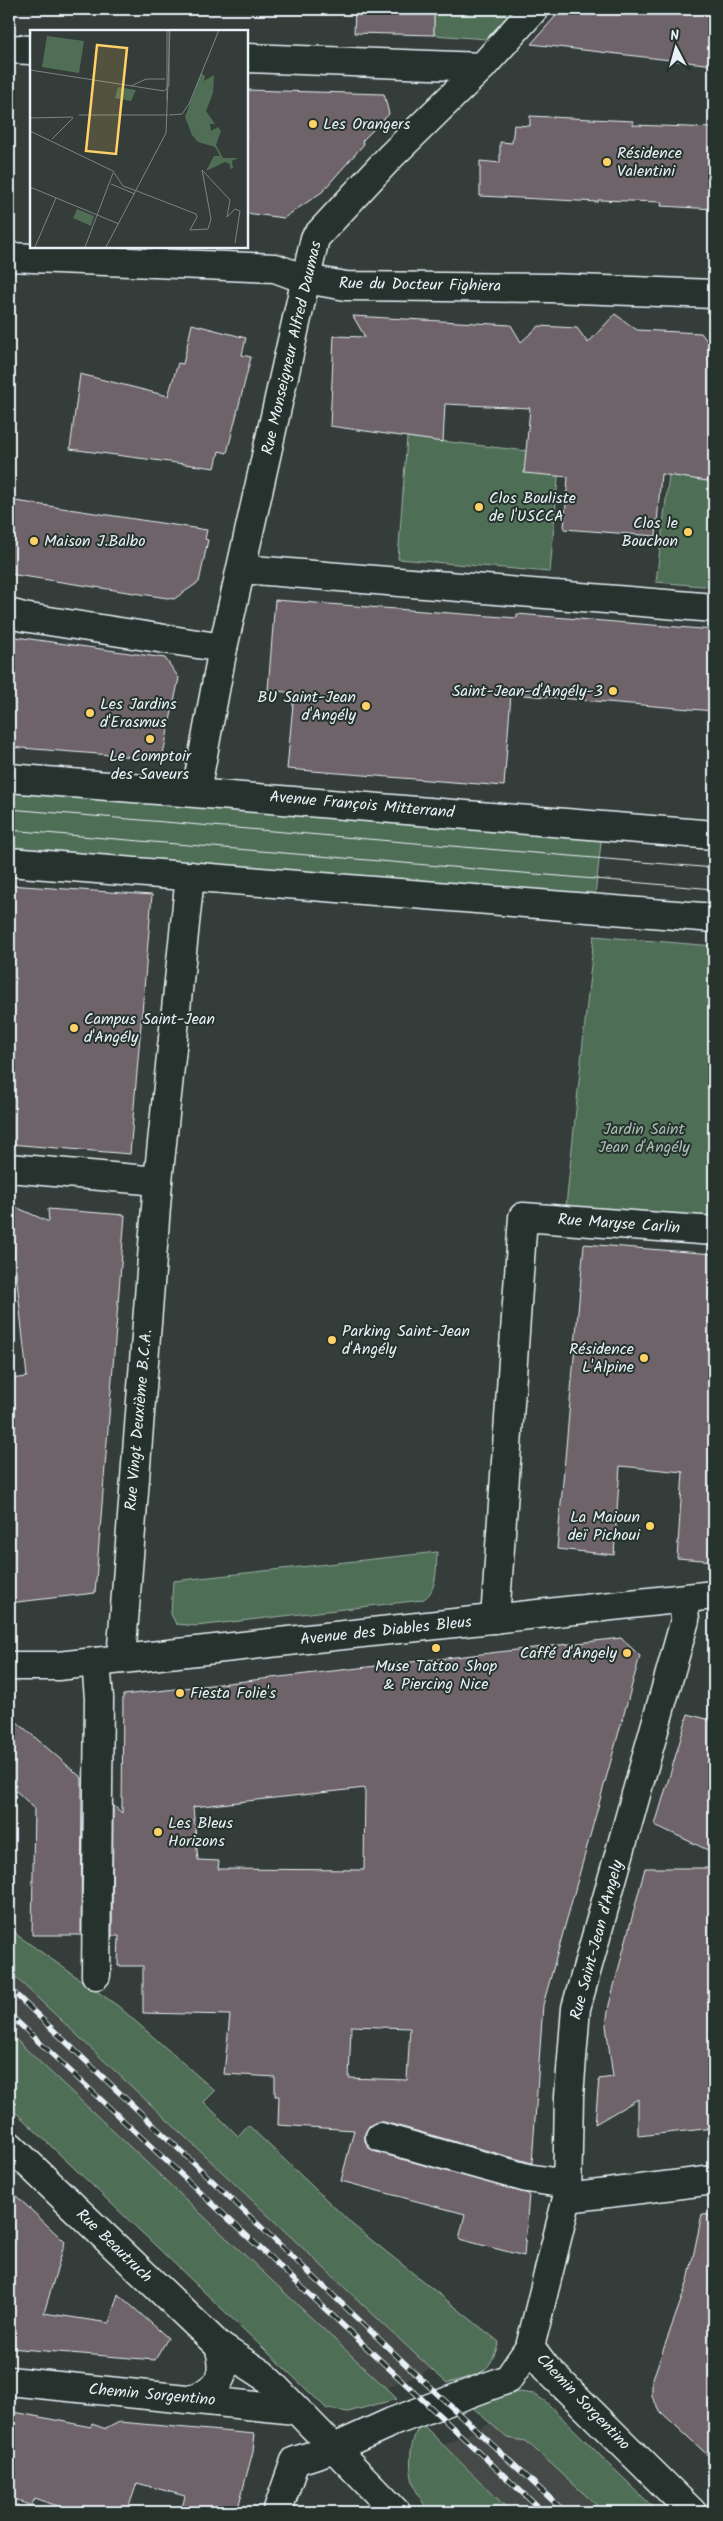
<svg xmlns="http://www.w3.org/2000/svg" width="723" height="2521" font-family="Kalam,sans-serif">
<rect width="100%" height="100%" fill="#343d39"/>
<filter id="ink" filterUnits="userSpaceOnUse"><feTurbulence type="fractalNoise" baseFrequency=".02" numOctaves="2"/><feDisplacementMap in="SourceGraphic" scale="10" xChannelSelector="R" yChannelSelector="G"/><feConvolveMatrix kernelMatrix="1 2 1 2 8 2 1 2 1" color-interpolation-filters="sRGB"/></filter>
<g filter="url(#ink)">
<g fill="#454847">
<path d="M9,1971l422,398 -45,19 -377,-355z"/>
<path d="M491,2423l16,15 19,3 79,71h-94l-67,-67z"/>
</g>
<g fill="#506e56" stroke="#9cb0a7">
<path d="M434,9h80l-28,30 -52,-4z"/>
<path d="M407,437l153,18 -10,117 -152,-13z"/>
<path d="M669,475l45,7v105l-58,-5z"/>
<path d="M9,787l593,47 -7,62 -586,-46z"/>
<path d="M594,936l120,10v273l-148,-13z"/>
<path d="M437,1552c-1,16 1,40 -15,48l-225,26 -21,-2 -5,-10 2,-33z"/>
<path d="M9,1918l8,17 101,71 97,85 -11,11 34,34 10,-11 106,101 145,116c-11,35 -18,31 -52,41l-16,-14 -422,-398z"/>
<path d="M9,2033l377,355 11,11 -49,13 -21,-3 -318,-303z"/>
<path d="M519,2392l15,2 12,8 112,110h-54l-78,-71 -19,-3 -36,-32z"/>
<path d="M422,2424l89,88h-81l-2,-2c-5,-8 -11,-16 -14,-25 -6,-17 -5,-48 8,-61z"/>
</g>
<g fill="#6e6368" stroke="#e8f1f8" fill-rule="evenodd">
<path d="M355,9h79v26l-80,-2z"/>
<path d="M562,9h152v56l-183,-21z"/>
<path d="M246,90l138,4 5,20 -27,27 2,3 -42,48 -38,26 -38,-5z"/>
<path d="M530,116l103,5v4l81,3v81l-53,-3 1,-4 -64,-2v2l-118,-6v-35l20,2v-21l12,1 2,-18 16,1z"/>
<path d="M615,314l22,16 64,3 6,8h7v141l-53,-8 -5,62 -92,-7 4,-52 -44,-4 6,-65 -85,-4 -2,38 -113,-16 4,-90 31,1 -12,-21 158,9 10,17 18,-16 38,2 11,15z"/>
<path d="M192,324l54,14 -4,17 9,2 -24,96 -8,-2 -4,17 -145,-19 10,-75 88,22 10,-33 5,1z"/>
<path d="M9,500l198,30 -2,9 3,1 -9,42 -25,17 -165,-25z"/>
<path d="M275,600l242,18v-4l197,16v81l-203,-17 -7,92 -217,-17 7,-76 -26,-3z"/>
<path d="M9,636l156,22 14,20 -17,81 -153,-12z"/>
<path d="M9,885l143,10 -22,259 -121,-10z"/>
<path d="M9,1204l40,18 -1,-13 77,6 -30,378 -86,10v-224l18,-2z"/>
<path d="M584,1244l130,10v307l-37,-3 6,-86 -63,-6 -6,89 -57,-6z"/>
<path d="M621,1638l19,18 -97,349 -11,158 -148,-41h-7l-8,4 -4,7v8l4,7 7,4 153,42 -5,62 -65,-17 6,-25 -124,-33 13,-51 -76,-5 1,-29h-4v-19l-51,-3 6,-59 -87,-2v-47h-25l1,-30h-7l1,-131 9,8 1,-118zM365,1788l-1,82 -146,-1 1,-8 -21,-1 -5,-53zM351,2026l59,2 -3,52 -58,-2z"/>
<path d="M688,1714l26,7v132l-59,-28z"/>
<path d="M9,1715l73,63 -1,157h-49l2,-127 -25,-24z"/>
<path d="M645,1868h69v260l-76,8v-37l-43,25 4,-45 14,-2 -7,-52 3,-20z"/>
<path d="M9,2189l56,53 -21,71 65,10 9,-29 50,44 -13,22 -146,-12z"/>
<path d="M702,2214l12,2v245l-53,-49 -9,-15v-16l36,-100z"/>
<path d="M9,2411l82,16 1,-3 14,5 13,-7 136,12 -2,17 -16,61h-56l4,-16 -48,-13 -10,29h-53l-39,-14 -4,8 -22,-9z"/>
</g>
<g fill="none" stroke-linecap="round" stroke-linejoin="round">
<g stroke="#e8f1f8" stroke-width="31">
<g id="minor">
<path d="M9,49l22,1"/>
<path d="M246,58l236,9"/>
<path d="M9,257l266,11 30,11 41,7 204,2 164,6"/>
<path d="M242,569l472,39"/>
<path d="M9,613l14,4 200,31"/>
<path d="M9,778l705,57"/>
<path d="M196,792l27,-144 92,-410 75,-81 92,-90 52,-58"/>
<path d="M9,862l705,56"/>
<path d="M9,1168l149,13"/>
<path d="M495,1619l28,-402 191,14"/>
<path d="M121,1659l37,-478 32,-305"/>
<path d="M96,1662l3,36 -3,277"/>
<path d="M9,1666h49l656,-71"/>
<path d="M380,2137l147,41 40,6"/>
<path d="M9,2145l210,201 43,28 134,138"/>
<path d="M567,2198l147,-18"/>
<path d="M530,2347l16,21 146,144"/>
<path d="M9,2381l286,29"/>
<path d="M195,2399c26,-15 33,-22 24,-53"/>
<path d="M277,2512l18,-51 37,-12 60,-27 116,-43 22,-32 37,-149 2,-102 7,-88 109,-388 -2,-21"/>
</g>
</g>
<use href="#minor" stroke="#26332d" stroke-width="28"/>
<g stroke="#e8f1f8" stroke-width="1">
<path d="M9,809l705,59"/>
<path d="M9,830l705,59"/>
</g>
<g stroke="#e8f1f8" stroke-width="5.5">
<g id="rail">
<path d="M9,1988l408,387 148,137"/>
<path d="M9,2014l534,498"/>
</g>
</g>
<use href="#rail" stroke="#26332d" stroke-width="4" stroke-dasharray="11" stroke-linecap="butt"/>
</g>
</g>
<g fill="#ffd166" stroke="#26332d" stroke-width="2">
<circle cx="313" cy="124" r="5"/>
<circle cx="607" cy="162" r="5"/>
<circle cx="479" cy="507" r="5"/>
<circle cx="688" cy="532" r="5"/>
<circle cx="34" cy="541" r="5"/>
<circle cx="613" cy="691" r="5"/>
<circle cx="366" cy="706" r="5"/>
<circle cx="90" cy="713" r="5"/>
<circle cx="150" cy="739" r="5"/>
<circle cx="74" cy="1028" r="5"/>
<circle cx="332" cy="1340" r="5"/>
<circle cx="644" cy="1358" r="5"/>
<circle cx="650" cy="1526" r="5"/>
<circle cx="436" cy="1648" r="5"/>
<circle cx="627" cy="1653" r="5"/>
<circle cx="180" cy="1693" r="5"/>
<circle cx="158" cy="1832" r="5"/>
</g>
<g text-anchor="middle" dominant-baseline="central" stroke-width="4" stroke-linejoin="round" paint-order="stroke">
<g font-size="16" fill="#e8f1f8" stroke="#26332d" text-anchor="start">
<text x="323" y="124">Les Orangers</text>
<text x="617" y="153">Résidence<tspan x="617" dy="18">Valentini</tspan></text>
<text x="489" y="498">Clos Bouliste<tspan x="489" dy="18">de l'USCCA</tspan></text>
<text x="678" y="523" text-anchor="end">Clos le<tspan x="678" dy="18">Bouchon</tspan></text>
<text x="44" y="541">Maison J.Balbo</text>
<text x="603" y="691" text-anchor="end">Saint-Jean-d'Angély-3</text>
<text x="356" y="697" text-anchor="end">BU Saint-Jean<tspan x="356" dy="18">d'Angély</tspan></text>
<text x="100" y="704">Les Jardins<tspan x="100" dy="18">d'Erasmus</tspan></text>
<text x="150" y="756" text-anchor="middle">Le Comptoir<tspan x="150" dy="18">des Saveurs</tspan></text>
<text x="84" y="1019">Campus Saint-Jean<tspan x="84" dy="18">d'Angély</tspan></text>
<text x="342" y="1331">Parking Saint-Jean<tspan x="342" dy="18">d'Angély</tspan></text>
<text x="634" y="1349" text-anchor="end">Résidence<tspan x="634" dy="18">L'Alpine</tspan></text>
<text x="640" y="1517" text-anchor="end">La Maioun<tspan x="640" dy="18">deï Pichoui</tspan></text>
<text x="617" y="1653" text-anchor="end">Caffé d'Angely</text>
<text x="436" y="1666" text-anchor="middle">Muse Tattoo Shop<tspan x="436" dy="18">&amp; Piercing Nice</tspan></text>
<text x="190" y="1693">Fiesta Folie's</text>
<text x="168" y="1823">Les Bleus<tspan x="168" dy="18">Horizons</tspan></text>
</g>
<g font-size="16" fill="#e8f1f8" stroke="#26332d">
<text transform="translate(420 285) rotate(1)">Rue du Docteur Fighiera</text>
<text transform="translate(292 348) rotate(-77)">Rue Monseigneur Alfred Daumas</text>
<text transform="translate(362 805) rotate(5)">Avenue François Mitterrand</text>
<text transform="translate(619 1224) rotate(4)">Rue Maryse Carlin</text>
<text transform="translate(139 1420) rotate(-85)">Rue Vingt Deuxième B.C.A.</text>
<text transform="translate(386 1631) rotate(-6)">Avenue des Diables Bleus</text>
<text transform="translate(597 1940) rotate(-75)">Rue Saint-Jean d'Angely</text>
<text transform="translate(114 2246) rotate(44)">Rue Beautruch</text>
<text transform="translate(152 2395) rotate(5)">Chemin Sorgentino</text>
<text transform="translate(583 2402) rotate(46)">Chemin Sorgentino</text>
</g>
<g font-size="16" fill="#abbdb7" stroke="#26332d">
<text x="644" y="1129">Jardin Saint<tspan x="644" dy="18">Jean d'Angély</tspan></text>
</g>
</g>
<g transform="translate(30 30)">
<rect width="218" height="218" fill="#343d39"/>
<path d="M17,6l37,5 -5,32 -37,-6zM171,43l4,3 -1,5 10,-6 -1,18 -7,18 9,13h-5l1,7 7,-4 3,4 -5,14 7,13h15l-6,3 1,7 -3,1v-5l-5,-2 -19,9 8,-15h6l-5,-9 -17,-5 -6,-7 -7,-18zM88,57l18,3 -5,11 -16,-3zM47,179l17,7 -3,10 -18,-8z" fill="#506e56"/>
<path fill="none" stroke="#7c8585" stroke-width="1" d="M0,17l1,-17M0,40l134,21 5,-5v-56M101,56l15,-7h19M137,70v-70M49,85h89M139,85l13,-1 7,-10 30,-74M0,88l43,-1M0,101l83,40 10,15 14,5M22,109l21,-21M81,154l24,10M0,157l89,37M107,161l59,23 1,3 -7,13M160,200l18,-1 3,-10 -9,-49 28,30 -3,17 8,-8 5,2 -5,32M5,217l21,-49M55,217l28,-74M76,217l60,-114 4,-103"/>
<path fill="#ffd166" fill-opacity="0.15" stroke="#ffd166" stroke-width="2.5" d="M67,15l30,3 -11,106 -30,-3z"/>
<rect width="218" height="218" fill="none" stroke="#e8f1f8" stroke-width="2.5"/>
</g>
<rect width="723" height="2521" fill="none" stroke="#26332d" stroke-width="30"/>
<rect x="15" y="15" width="693" height="2491" fill="none" stroke="#e8f1f8" stroke-width="2" filter="url(#ink)"/>
<g transform="translate(676 48) rotate(354)" stroke="#26332d" stroke-width="4" paint-order="stroke">
<path d="M0-4L9 19L0 12L-9 19Z" fill="#e8f1f8"/>
<text y="-8" font-size="14" font-weight="bold" text-anchor="middle" fill="#e8f1f8">N</text>
</g>
</svg>
